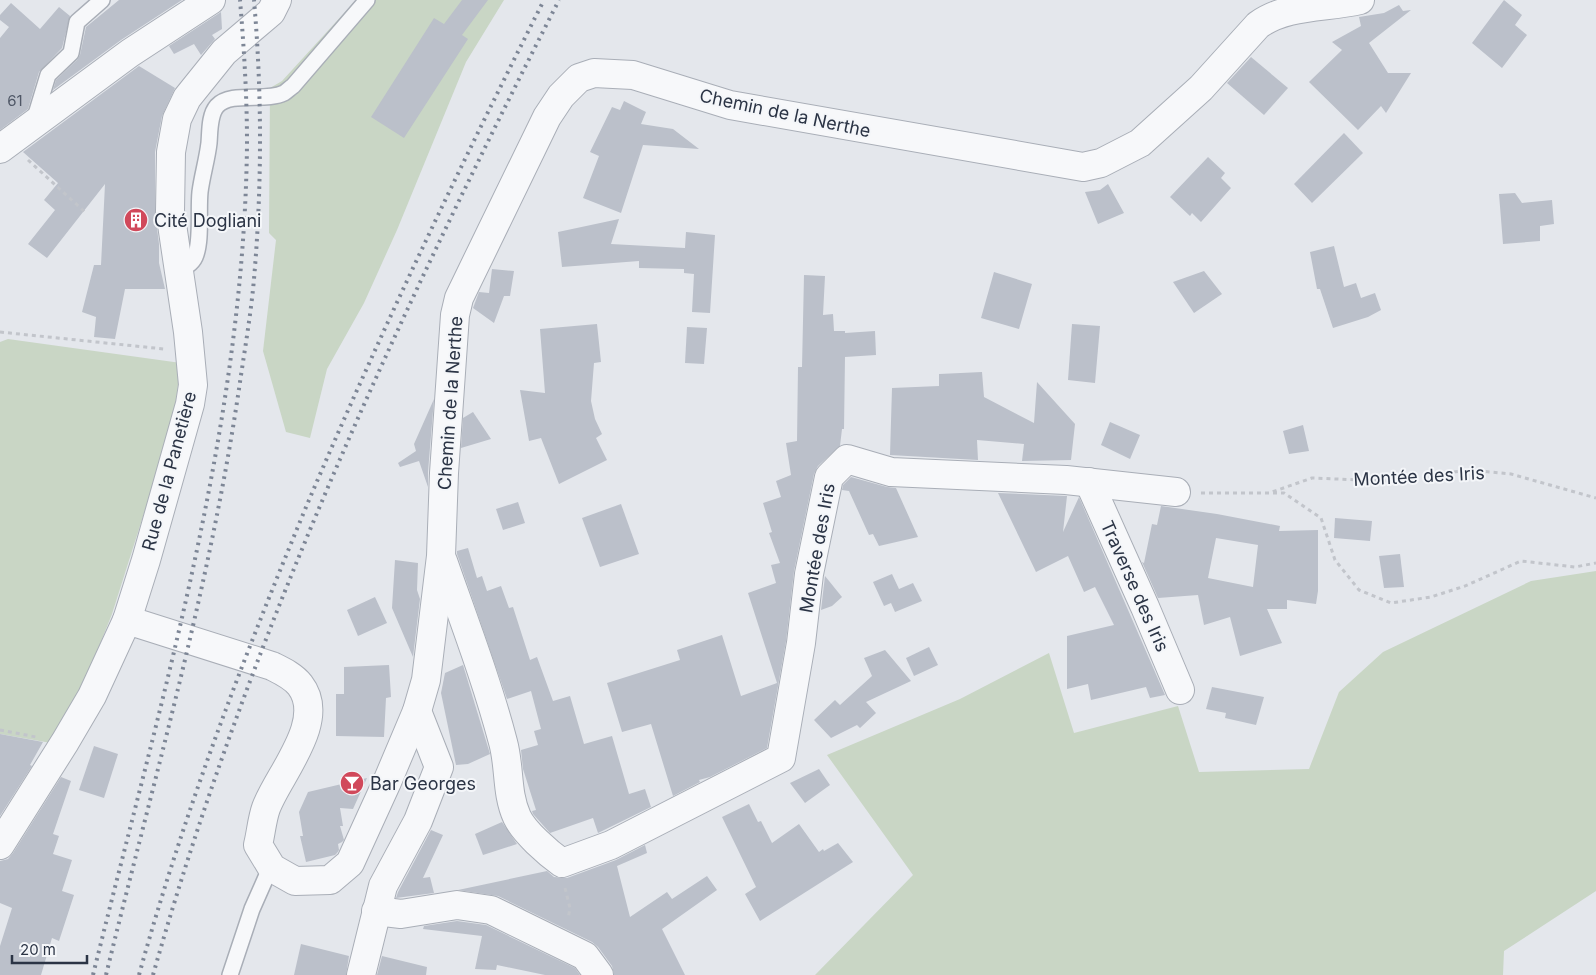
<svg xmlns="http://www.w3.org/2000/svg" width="1596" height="975" font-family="Inter,sans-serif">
<rect width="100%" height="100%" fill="#e4e7ec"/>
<g fill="#c9d6c5">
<path d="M356,0h148l-38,62 -69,168 -33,73 -37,66 -17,69 -24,-6 -23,-81 13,-111 -7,-7 1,-145 12,-7z"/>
<path d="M8,339l173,24 -8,59 -61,192 -24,60 -37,69 -51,-9v-392z"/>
<path d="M1596,571v320l-92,60 -1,24h-688l98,-100 -86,-120 133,-56 89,-46 25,80 104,-27 21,66 110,-3 30,-77 44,-40 148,-71z"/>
</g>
<g fill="#bbc0ca" fill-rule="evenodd">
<path d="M119,0h63l-61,40 -68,50 3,-10 21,-20 3,-5 6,-28z"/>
<path d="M462,0h26l-26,35 6,4 -64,99 -33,-21 63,-99 10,6z"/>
<path d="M1504,0l18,15 -7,10 12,10 -25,33 -30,-25z"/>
<path d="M11,3l29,26 19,-22 11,9 -8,32 -23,24 -11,37 -28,21v-92l9,-11 -9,-7v-5z"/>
<path d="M1399,5l4,6 8,-1 -42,33 19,30h23l-25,40 -5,-7 -23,24 -49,-48 33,-32 -10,-8 29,-16 -2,-9 25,-4z"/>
<path d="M221,12l1,17 -10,6 3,4 -14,16 -7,-11 -20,10 -5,-8z"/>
<path d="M1251,57l37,31 -24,27 -37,-32z"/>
<path d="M139,66l36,22 -13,28 -7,36v61l4,31v19l6,26h-40l-10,50 -21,-2 2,-20 -14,-5 12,-47h7l4,-81 -58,74 -19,-14 27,-34 -11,-10 14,-17 -35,-31z"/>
<path d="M624,101l22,11 -5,12 32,5 26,20 -56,-4 -22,68 -38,-15 16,-42 -9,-4 22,-45 8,3z"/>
<path d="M1344,133l19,20 -51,50 -18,-19z"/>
<path d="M1208,157l17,16 -4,5 10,10 -30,34 -9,-9 -2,3 -20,-19z"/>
<path d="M1108,184l16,29 -26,11 -13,-32 15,-2z"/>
<path d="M1515,193l7,10 30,-3 2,24 -14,2v15l-37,3 -4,-50z"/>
<path d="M619,219l-8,25 74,4 1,-16 29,3 -5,78 -18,-1 2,-38 -10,-1v-4l-45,-1v-7l-77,6 -4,-35z"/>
<path d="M1334,246l10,41 12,-4 5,15 14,-5 6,17 -13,7 -35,11 -13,-39h-3l-7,-37z"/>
<path d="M492,269l22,2 -4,25h-6l-10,27 -21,-15 6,-16 10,1z"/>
<path d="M1204,271l18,23 -28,19 -21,-31z"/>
<path d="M994,272l38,12 -13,45 -38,-11z"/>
<path d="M804,275l21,1 -2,39 10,-1 1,17h11v2l30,-2 1,24 -31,2 -1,72h-2l-2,17 -22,20 -4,8 -20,97 -8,70 -19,107 -57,29 -11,3 1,2 -27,14 -22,-72 -29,8 -15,-49 73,-23 -3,-10 45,-15 19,61 36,-13 -29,-90 28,-10 -5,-18 9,-2 -11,-30 3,-1 -9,-29 18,-6 -5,-16 15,-6 -5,-32 11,-2 1,-74h4z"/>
<path d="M597,324l4,38 -7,1 -3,38 4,18 7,15 -6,4 11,22 -48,24 -18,-46 -12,3 -9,-51 25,3 -5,-64z"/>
<path d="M1072,324l28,2 -5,57 -27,-3z"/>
<path d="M687,327l20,1 -3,36 -19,-1z"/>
<path d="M982,372l2,25 50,26 3,-41 38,42 -4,36 -49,1 2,-17 -47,-4 1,20 -88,-5 2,-67 47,-2v-12z"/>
<path d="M434,399l-6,73v15l-9,-26 -19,6 -2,-4 18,-12 -2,-7z"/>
<path d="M473,412l18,27 -30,9 2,-30z"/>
<path d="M1110,422l30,13 -10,24 -29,-14z"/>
<path d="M1303,425l6,26 -20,3 -6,-23z"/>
<path d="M851,477l36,10 9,1 22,49 -39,9 -6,-12 -4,1 -20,-44 -7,-1 1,-5z"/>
<path d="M998,493l69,3 -4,36 16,-35 86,198 -15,3 -4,-11 -55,13 -3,-16 -21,5v-53l47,-11 -19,-38 -11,5 -16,-36 -32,16z"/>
<path d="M518,502l7,21 -22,7 -7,-21z"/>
<path d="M621,504l18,50 -39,13 -18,-49z"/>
<path d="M1161,506l56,8 63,12 -1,5 39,-1v61l-2,13 -29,-4v9h-20l15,34 -42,13 -10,-39 -26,8 -6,-30 -40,3 -16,-36 2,1 8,-39 5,1zM1216,538l42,7 -5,42 -45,-9z"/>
<path d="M1335,518l37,3 -2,20 -36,-3z"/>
<path d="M468,548l9,30 5,-2 5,15 14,-5 8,22 4,-1 17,53 7,-3 16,44 17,-5 14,48 28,-8 17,58 16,-5 6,18 -53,26 -5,-15 -43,15 -17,-19 -1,-3 4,-1 -13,-41 -2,-19 17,-5 -4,-14 7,-2 -10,-38 -24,8 -50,-145v-3z"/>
<path d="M1400,554l4,33 -20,1 -5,-32z"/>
<path d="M395,560l23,3 -1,27 3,9 -7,58 -21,-49z"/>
<path d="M892,574l7,15 14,-6 9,18 -27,11 -4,-9 -7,3 -11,-24z"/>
<path d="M825,576l17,21 -10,9 -11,4z"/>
<path d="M375,597l12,26 -29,13 -11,-26z"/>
<path d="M929,647l9,18 -24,11 -8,-18z"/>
<path d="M885,650l26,31 -45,21 10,11 -16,15 -3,-3 -26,13 -17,-18 21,-20 5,5 32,-29 -8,-18z"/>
<path d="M389,665l2,32 -5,1 -2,39 -48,-1v-42h8v-27z"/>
<path d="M463,665l27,89 -22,10 -12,1 -15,-72 4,-20z"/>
<path d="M1212,687l52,10 -8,28 -31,-7 1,-5 -20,-4z"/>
<path d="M0,734l43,8 -13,23 2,1 -32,50z"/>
<path d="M94,746l24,8 -14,44 -25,-8z"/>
<path d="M819,769l11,16 -25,18 -15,-20z"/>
<path d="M61,777l10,4 -18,53 6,2 -6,18 19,6 -10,31 12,4 -15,46 -7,-3 -11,37h-41v-29l12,-38 -12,-5v-42l8,-2 5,-6z"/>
<path d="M367,778l-14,31 -13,-1 3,18h-3l4,14 -2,2 -4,2 1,6 -2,3 -2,2 -29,7 -6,-26h3l-4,-24 9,-20z"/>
<path d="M749,804l9,18 3,-1 11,22 27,-19 20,28 4,-3 1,2 14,-8 15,19 -93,59 -15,-27 11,-7 -34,-70z"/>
<path d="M502,822l15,22 -34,11 -8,-21z"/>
<path d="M431,830l12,5 -20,43 7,-1 4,16 -38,5 2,-6z"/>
<path d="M645,845l2,8 -30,13 13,51 37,-25 5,7 35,-23 10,14 -55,39 23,46h-71l-2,-9 -14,-19 -6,-5 -94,-46 -40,-6 89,-19 7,6 13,1 49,-18z"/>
<path d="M457,921l29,4 89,43 5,7h-35l-48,-10 -1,5 -21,-1 7,-33 -59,-7 1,-3z"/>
<path d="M301,944l48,12 -3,19h-52z"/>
<path d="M382,956l45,11 -1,8h-49z"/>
</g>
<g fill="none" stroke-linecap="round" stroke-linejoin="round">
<g stroke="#a9aeb7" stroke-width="18">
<g id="service">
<path d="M34,121l14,-46 23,-22 6,-31 25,-22"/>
<path d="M178,271c6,-3 14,-7 17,-14 7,-16 3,-46 5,-65 2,-16 7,-32 9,-49 1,-11 0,-28 8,-37 14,-15 49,-4 67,-13 3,-2 6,-5 9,-7l74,-86"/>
<path d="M230,975l22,-66 19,-43"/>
</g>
</g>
<g stroke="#a9aeb7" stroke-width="30">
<g id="minor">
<path d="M0,149l130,-96 81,-53"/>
<path d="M1089,482l56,125 35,83"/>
<path d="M443,561c21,60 44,120 60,181 7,25 3,51 14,75 7,15 31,36 45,46l49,-18 170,-87 20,-115 8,-69 20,-97 18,-18 44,13 175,8 110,12"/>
<path d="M127,620l19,-60 44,-156 3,-19 -5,-53 -18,-121 1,-59 6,-33 10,-21 37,-46 47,-40 6,-12"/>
<path d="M0,845l65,-103 27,-46 35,-76 145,46c10,5 21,10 28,19 28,36 -22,90 -34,123 -4,11 -5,25 -8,37l14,23 23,13 35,-1 20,-17 37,-81 30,-71 9,-31 15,-124 3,-83 11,-158 4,-17 88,-181 14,-21 18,-18 15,-5 39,2 97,30 353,62 18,-4 39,-20 61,-55 57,-63c29,-21 68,-17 102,-25"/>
<path d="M376,911l25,3 56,-9 34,5 94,46 14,19"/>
<path d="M361,975l22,-89 35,-65 21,-54 -22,-56"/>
</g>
</g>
<g stroke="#c2c5cb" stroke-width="3" stroke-dasharray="4 4" stroke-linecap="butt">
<path d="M28,160l58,53"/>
<path d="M0,332l164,17"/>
<path d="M1201,493h68l43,-15 73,3 85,-11 41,4 85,24"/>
<path d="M1273,493h11l37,25 14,42 24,30 32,13 40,-6 34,-11 56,-25 54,6 21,-4"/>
<path d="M0,730l36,7"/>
<path d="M565,888l5,20 -2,11"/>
</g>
<use href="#service" stroke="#f7f8fa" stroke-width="15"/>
<use href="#minor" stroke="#f7f8fa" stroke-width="28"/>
<g stroke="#7d8696" stroke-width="4" stroke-dasharray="2.5 5" stroke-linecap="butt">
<path d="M93,975c67,-273 151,-547 154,-831 0,-48 -3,-96 -7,-144"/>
<path d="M106,975c48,-197 105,-392 134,-593 5,-34 11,-69 14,-103 8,-93 8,-186 0,-279"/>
<path d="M139,975c45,-163 105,-319 170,-475 72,-169 152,-336 235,-500"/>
<path d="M153,975c96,-340 246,-661 406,-975"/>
</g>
</g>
<defs>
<g id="building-disc" transform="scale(1.25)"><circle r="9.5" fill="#d1495b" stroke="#f4f6f9"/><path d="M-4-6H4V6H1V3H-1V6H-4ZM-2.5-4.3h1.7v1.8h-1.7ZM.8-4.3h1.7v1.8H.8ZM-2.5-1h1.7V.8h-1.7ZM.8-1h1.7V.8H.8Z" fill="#fff"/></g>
<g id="bar-disc" transform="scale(1.25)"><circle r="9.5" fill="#d1495b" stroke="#f4f6f9"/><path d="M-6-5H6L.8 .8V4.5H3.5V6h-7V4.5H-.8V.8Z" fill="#fff"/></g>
</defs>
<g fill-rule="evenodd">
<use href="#building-disc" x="136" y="220"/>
<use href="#bar-disc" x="352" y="783"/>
</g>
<g text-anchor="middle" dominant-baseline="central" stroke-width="4" stroke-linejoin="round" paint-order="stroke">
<g font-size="15" fill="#4f5766">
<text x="15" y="100">61</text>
</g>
<g font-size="18" fill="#2b3445" stroke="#f4f6f9">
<text transform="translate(785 113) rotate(12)">Chemin de la Nerthe</text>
<text transform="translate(450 403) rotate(-86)">Chemin de la Nerthe</text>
<text transform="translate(169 471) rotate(-75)">Rue de la Panetière</text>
<text transform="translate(1419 476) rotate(-3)">Montée des Iris</text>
<text transform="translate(817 548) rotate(-80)">Montée des Iris</text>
<text transform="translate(1135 586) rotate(66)">Traverse des Iris</text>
</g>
<g font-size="18" fill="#2b3445" stroke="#f4f6f9" text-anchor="start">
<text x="154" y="220">Cité Dogliani</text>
<text x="370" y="783">Bar Georges</text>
</g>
</g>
<path d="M12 955v8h75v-8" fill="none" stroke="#2b3445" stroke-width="2.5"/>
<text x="20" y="955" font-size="15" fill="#2b3445" stroke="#f4f6f9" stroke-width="4" paint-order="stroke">20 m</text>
</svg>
